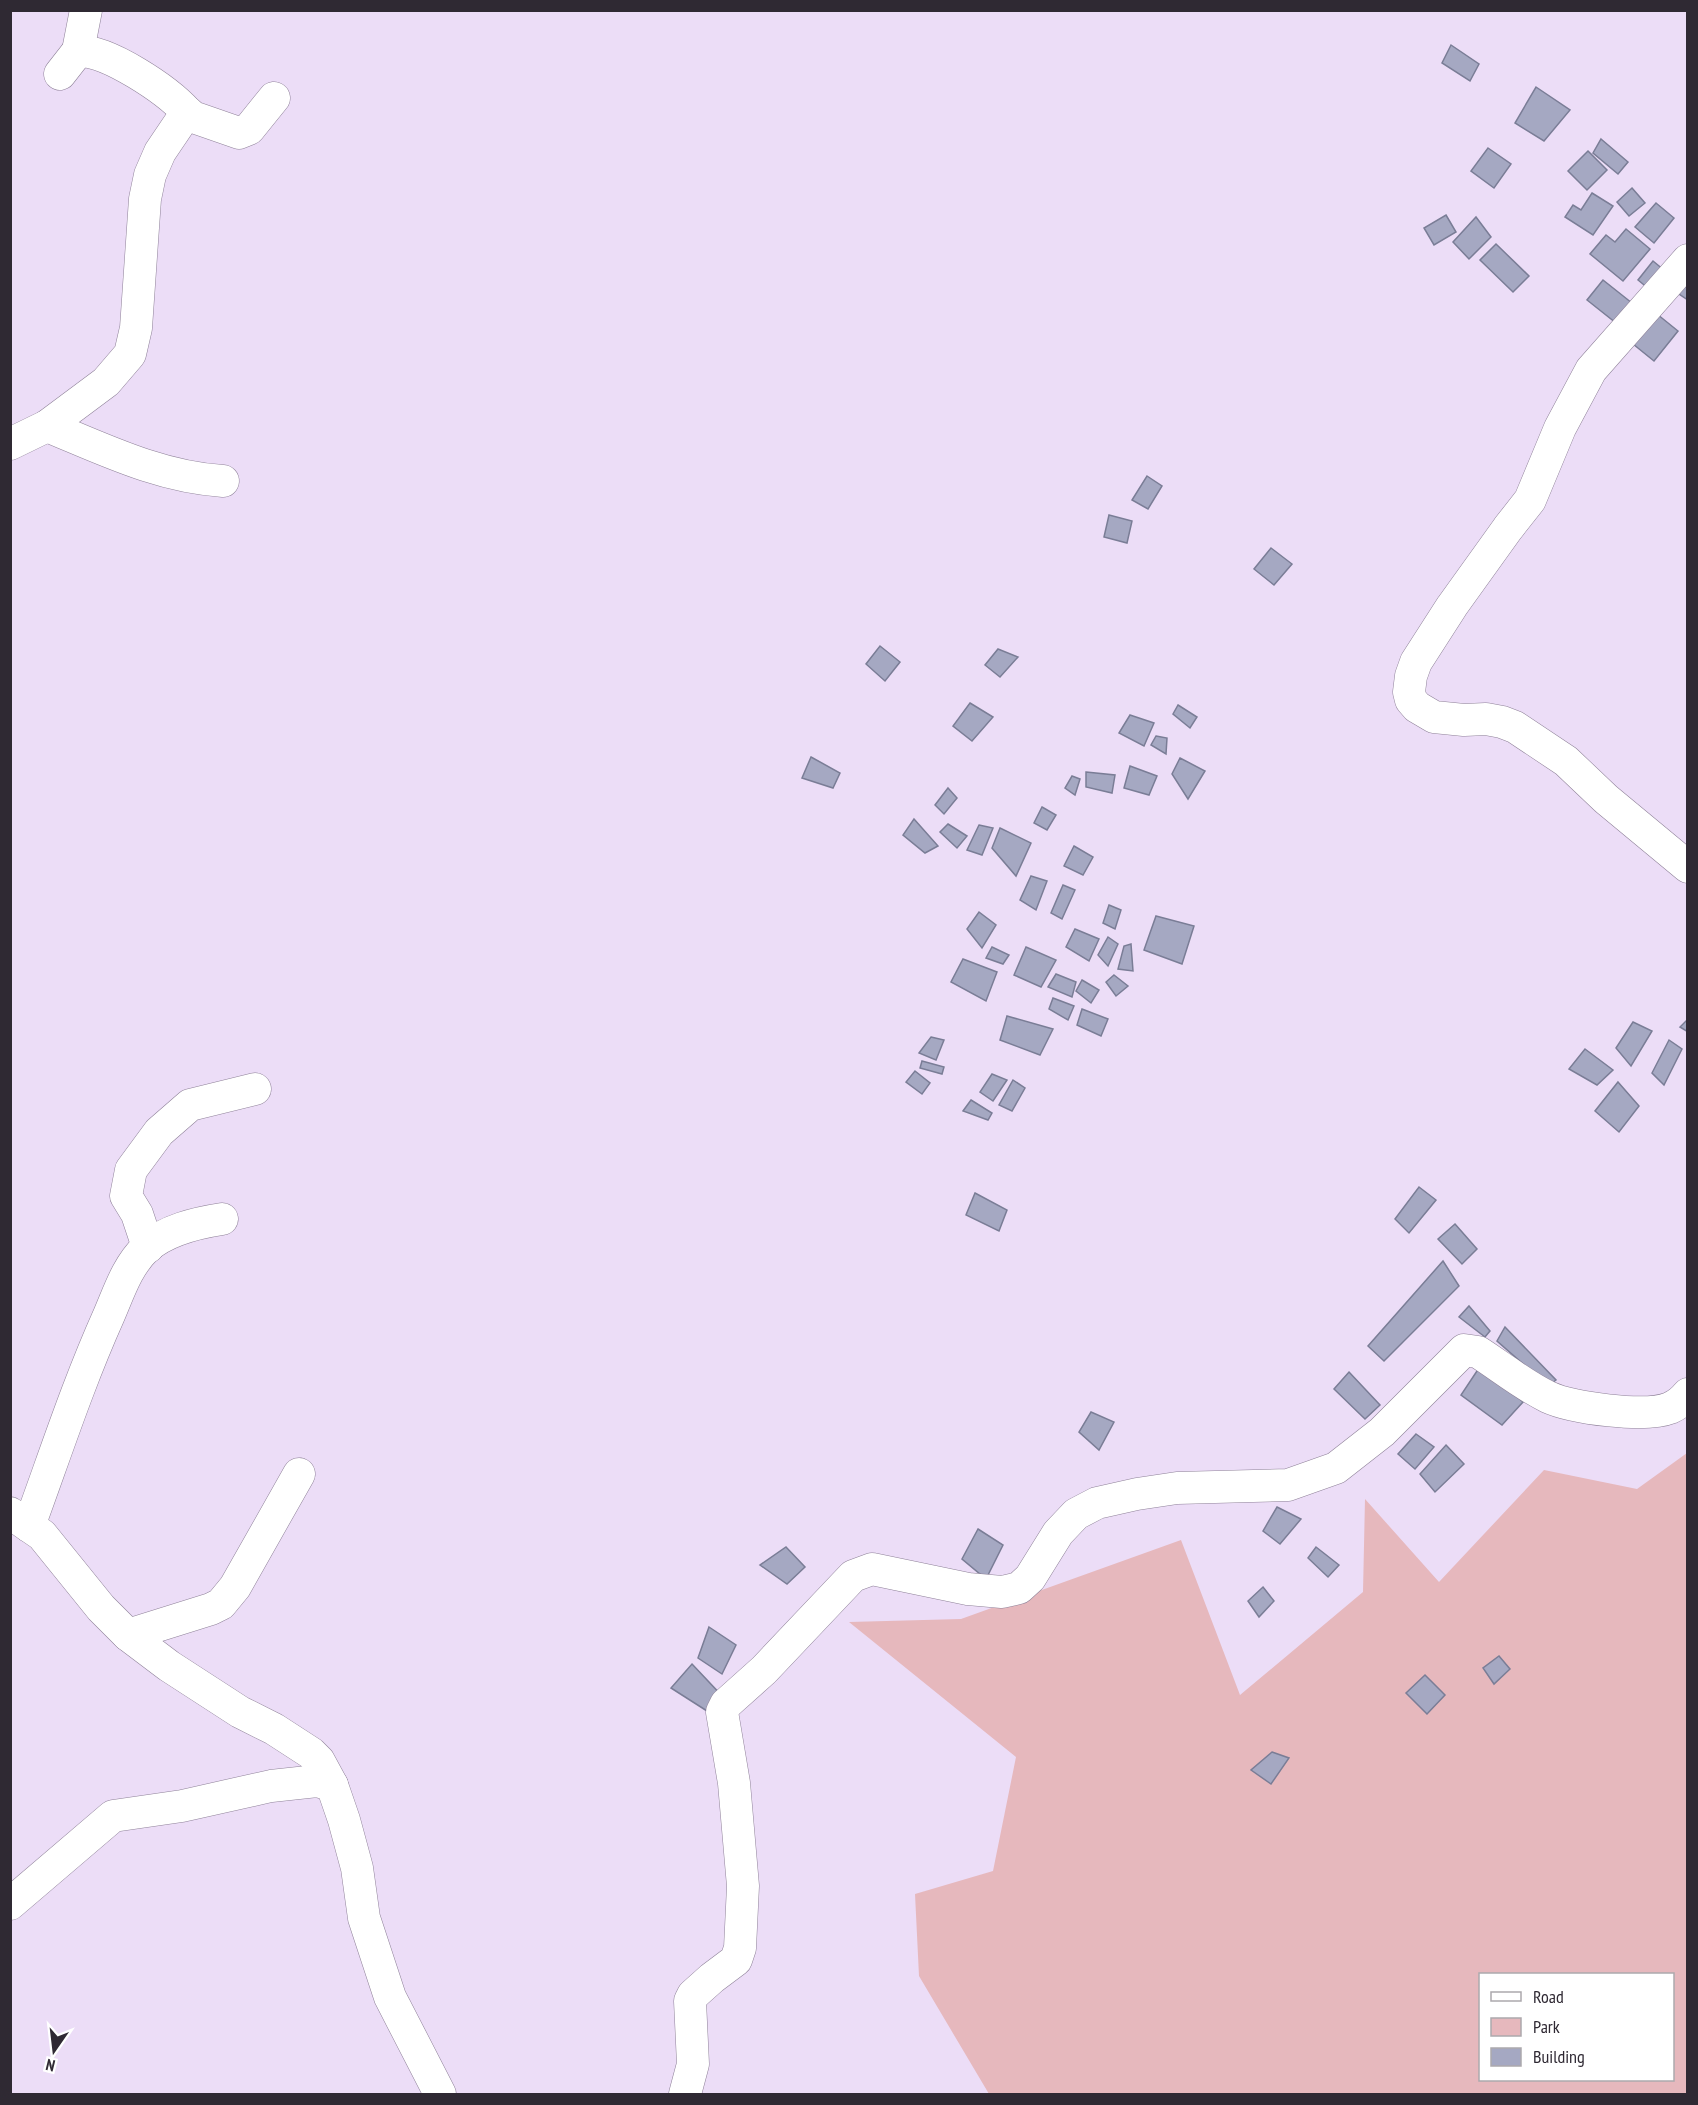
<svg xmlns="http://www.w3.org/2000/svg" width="1698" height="2105" font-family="'PT Sans Narrow',sans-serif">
<rect width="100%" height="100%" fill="#ecddf7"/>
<path fill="#e6b8bd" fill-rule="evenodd" d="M1687,1453v641h-698l-70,-118 -4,-82 78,-23 23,-114 -167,-135 112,-3 220,-79 59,155 123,-103 2,-93 74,83 105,-112 93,19zM1480,1974h192v106h-192z"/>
<g fill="#a5a8c2" stroke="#7a7d96" stroke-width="1.5">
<path d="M1451,45l28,19 -9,17 -28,-18z"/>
<path d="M1536,87l34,23 -26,31 -29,-18z"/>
<path d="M1601,139l27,23 -10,12 -25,-21z"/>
<path d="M1488,148l23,16 -17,24 -23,-17z"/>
<path d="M1588,151l19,19 -20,20 -19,-19z"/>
<path d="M1632,188l13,15 -16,13 -12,-14z"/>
<path d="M1592,193l21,13 -20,29 -28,-18 8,-12 8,5z"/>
<path d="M1656,203l18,15 -20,25 -19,-16z"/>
<path d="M1446,215l10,17 -22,13 -10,-17z"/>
<path d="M1476,217l15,20 -22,22 -16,-17z"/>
<path d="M1626,229l24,20 -27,32 -33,-27 16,-19 9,7z"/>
<path d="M1496,244l33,32 -16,16 -33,-32z"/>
<path d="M1653,261l17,14 -15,19 -17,-14z"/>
<path d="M1688,276v24l-12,-8z"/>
<path d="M1603,280l29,23 -16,20 -29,-23z"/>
<path d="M1652,310l26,21 -24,30 -26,-21z"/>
<path d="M1147,476l15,10 -14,23 -16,-9z"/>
<path d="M1109,515l23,6 -5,22 -23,-6z"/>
<path d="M1271,548l21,16 -18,21 -20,-16z"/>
<path d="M880,646l20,16 -15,19 -19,-17z"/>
<path d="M998,649l20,8 -18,20 -15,-12z"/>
<path d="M970,703l23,14 -21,24 -19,-15z"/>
<path d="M1178,705l19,12 -7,11 -17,-14z"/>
<path d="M1130,715l24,8 -10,23 -25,-13z"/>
<path d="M1156,736l11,2 -1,16 -15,-9z"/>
<path d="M811,757l29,16 -7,15 -31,-10z"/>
<path d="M1180,758l25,13 -17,28 -16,-25z"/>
<path d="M1130,766l27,10 -8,19 -25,-7z"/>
<path d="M1086,772l29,3 -3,18 -26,-6z"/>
<path d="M1072,776l8,3 -5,16 -10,-7z"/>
<path d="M948,788l9,10 -13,16 -9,-9z"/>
<path d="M1042,807l14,8 -9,15 -13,-7z"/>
<path d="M914,819l24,27 -13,7 -22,-18z"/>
<path d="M948,824l19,12 -10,12 -17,-16z"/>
<path d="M979,825l14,3 -11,27 -15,-5z"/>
<path d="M1000,828l31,15 -15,33 -24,-28z"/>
<path d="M1074,846l19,11 -10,18 -19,-9z"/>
<path d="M1031,876l16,5 -11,29 -16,-10z"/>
<path d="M1063,885l12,5 -13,29 -11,-6z"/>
<path d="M1109,905l12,5 -6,19 -12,-6z"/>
<path d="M979,912l17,13 -14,23 -15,-19z"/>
<path d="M1156,916l38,10 -12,38 -38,-14z"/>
<path d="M1075,929l24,10 -10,22 -23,-14z"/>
<path d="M1108,937l10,7 -10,22 -10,-11z"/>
<path d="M1131,944l2,27 -15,-2 6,-23z"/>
<path d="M992,947l17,8 -6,9 -17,-6z"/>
<path d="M1026,947l30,13 -15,27 -27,-12z"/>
<path d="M963,959l34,13 -11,29 -35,-19z"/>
<path d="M1056,974l20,8 -4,15 -24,-10z"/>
<path d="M1114,975l14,11 -12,10 -10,-14z"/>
<path d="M1082,980l17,10 -8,13 -15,-12z"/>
<path d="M1053,998l21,8 -6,14 -19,-11z"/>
<path d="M1082,1009l26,10 -7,17 -24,-11z"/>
<path d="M1007,1016l46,13 -13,26 -40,-15z"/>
<path d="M1688,1019v13l-8,-5z"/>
<path d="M1633,1022l19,9 -21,35 -15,-18z"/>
<path d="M931,1037l13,3 -8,20 -17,-7z"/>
<path d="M1669,1040l13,9 -18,36 -12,-12z"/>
<path d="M1585,1049l28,21 -16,15 -28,-16z"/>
<path d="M922,1061l22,6 -2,7 -22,-6z"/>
<path d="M915,1071l15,12 -8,11 -16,-12z"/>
<path d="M992,1074l15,6 -14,21 -13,-9z"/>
<path d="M1013,1080l12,8 -13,23 -13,-6z"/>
<path d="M1618,1082l21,24 -20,26 -24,-21z"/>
<path d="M971,1100l21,13 -4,7 -25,-9z"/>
<path d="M1419,1187l17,13 -27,33 -14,-14z"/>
<path d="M975,1193l32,17 -8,21 -33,-16z"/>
<path d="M1455,1224l22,25 -15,15 -24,-25z"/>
<path d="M1443,1261l16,25 -75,75 -16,-15z"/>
<path d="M1469,1306l21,25 -5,6 -26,-20z"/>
<path d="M1505,1327l51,53 -8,6 -51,-45z"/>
<path d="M1481,1365l42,37 -21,23 -41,-30z"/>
<path d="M1349,1372l31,33 -15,14 -31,-30z"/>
<path d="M1091,1412l23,10 -15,28 -20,-18z"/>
<path d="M1416,1434l18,13 -19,22 -17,-15z"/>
<path d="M1446,1445l18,19 -29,28 -15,-18z"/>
<path d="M1277,1507l24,12 -21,25 -17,-13z"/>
<path d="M978,1529l25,16 -17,34 -24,-20z"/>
<path d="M786,1547l19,20 -18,17 -27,-19z"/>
<path d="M1316,1547l23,18 -11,12 -20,-19z"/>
<path d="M1263,1587l11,14 -15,16 -11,-16z"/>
<path d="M709,1627l27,18 -14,29 -24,-16z"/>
<path d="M1499,1656l11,13 -16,15 -11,-16z"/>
<path d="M692,1664l32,34 -17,13 -36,-23z"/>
<path d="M1425,1675l20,20 -18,19 -21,-21z"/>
<path d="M1272,1752l17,6 -18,26 -20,-14z"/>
</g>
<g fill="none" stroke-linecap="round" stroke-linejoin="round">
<g stroke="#8f8299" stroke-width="33">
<g id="minor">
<path d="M78,51l8,-41"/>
<path d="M60,74l18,-23c30,-1 89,39 109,61"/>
<path d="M1688,260l-97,110 -31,58 -30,72 -22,28 -56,78 -36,56 -5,14 -2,16 2,8 6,7 17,10 30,3 22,-1 16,3 13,5 51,34 40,38 82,68"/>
<path d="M47,426c58,24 113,51 176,55"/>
<path d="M10,444l37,-18 59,-44 24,-28 6,-26 9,-129 5,-24 10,-23 27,-40 6,5 46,16 10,-4 25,-31"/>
<path d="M148,1247l-11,-33 -11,-18 5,-26 28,-38 31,-27 65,-16"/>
<path d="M10,1513l32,22 59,73 27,27 41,31 71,46 34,17 37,24 8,8 13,24 12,35 13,48 7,50 26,79 50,97"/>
<path d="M29,1526c26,-71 49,-142 80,-211 10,-23 18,-49 37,-67 20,-18 50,-25 76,-29"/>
<path d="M128,1635l83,-26 10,-5 14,-17 64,-113"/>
<path d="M10,1904l103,-88 69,-10 89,-20 46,-5 15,4"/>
<path d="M685,2094l8,-30 -3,-63 3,-6 19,-17 24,-18 4,-12 3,-62 -9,-103 -12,-71 4,-8 38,-34 89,-94 19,-7 96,20 34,3 17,-4 11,-10 28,-45 18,-19 21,-11 40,-9 40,-6 111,-3 48,-17 46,-36 82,-82 14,2c22,14 45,33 70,45 24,11 97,21 122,11 7,-3 13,-8 18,-14"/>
</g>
</g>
<use href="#minor" stroke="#fff" stroke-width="32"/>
</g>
<rect width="1698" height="2105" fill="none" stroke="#2f2933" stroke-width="24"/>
<rect x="1479" y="1973" width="195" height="108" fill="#ffffff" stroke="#aca9ad" stroke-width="1.5"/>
<rect x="1491" y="1992" width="30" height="9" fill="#ffffff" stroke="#aca9ad" stroke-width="1.5"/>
<text x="1533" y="2003" font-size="18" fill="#2f2933">Road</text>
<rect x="1491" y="2018" width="30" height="18" fill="#e6b8bd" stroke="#aca9ad" stroke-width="1.5"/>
<text x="1533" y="2033" font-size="18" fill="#2f2933">Park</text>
<rect x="1491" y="2048" width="30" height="18" fill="#a5a8c2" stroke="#aca9ad" stroke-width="1.5"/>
<text x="1533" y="2063" font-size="18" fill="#2f2933">Building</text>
<g transform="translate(54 2051) rotate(194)" stroke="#ffffff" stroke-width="4.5" paint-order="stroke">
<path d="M0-4.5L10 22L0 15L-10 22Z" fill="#2f2933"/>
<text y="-9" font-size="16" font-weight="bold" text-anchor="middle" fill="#2f2933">N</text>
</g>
</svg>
